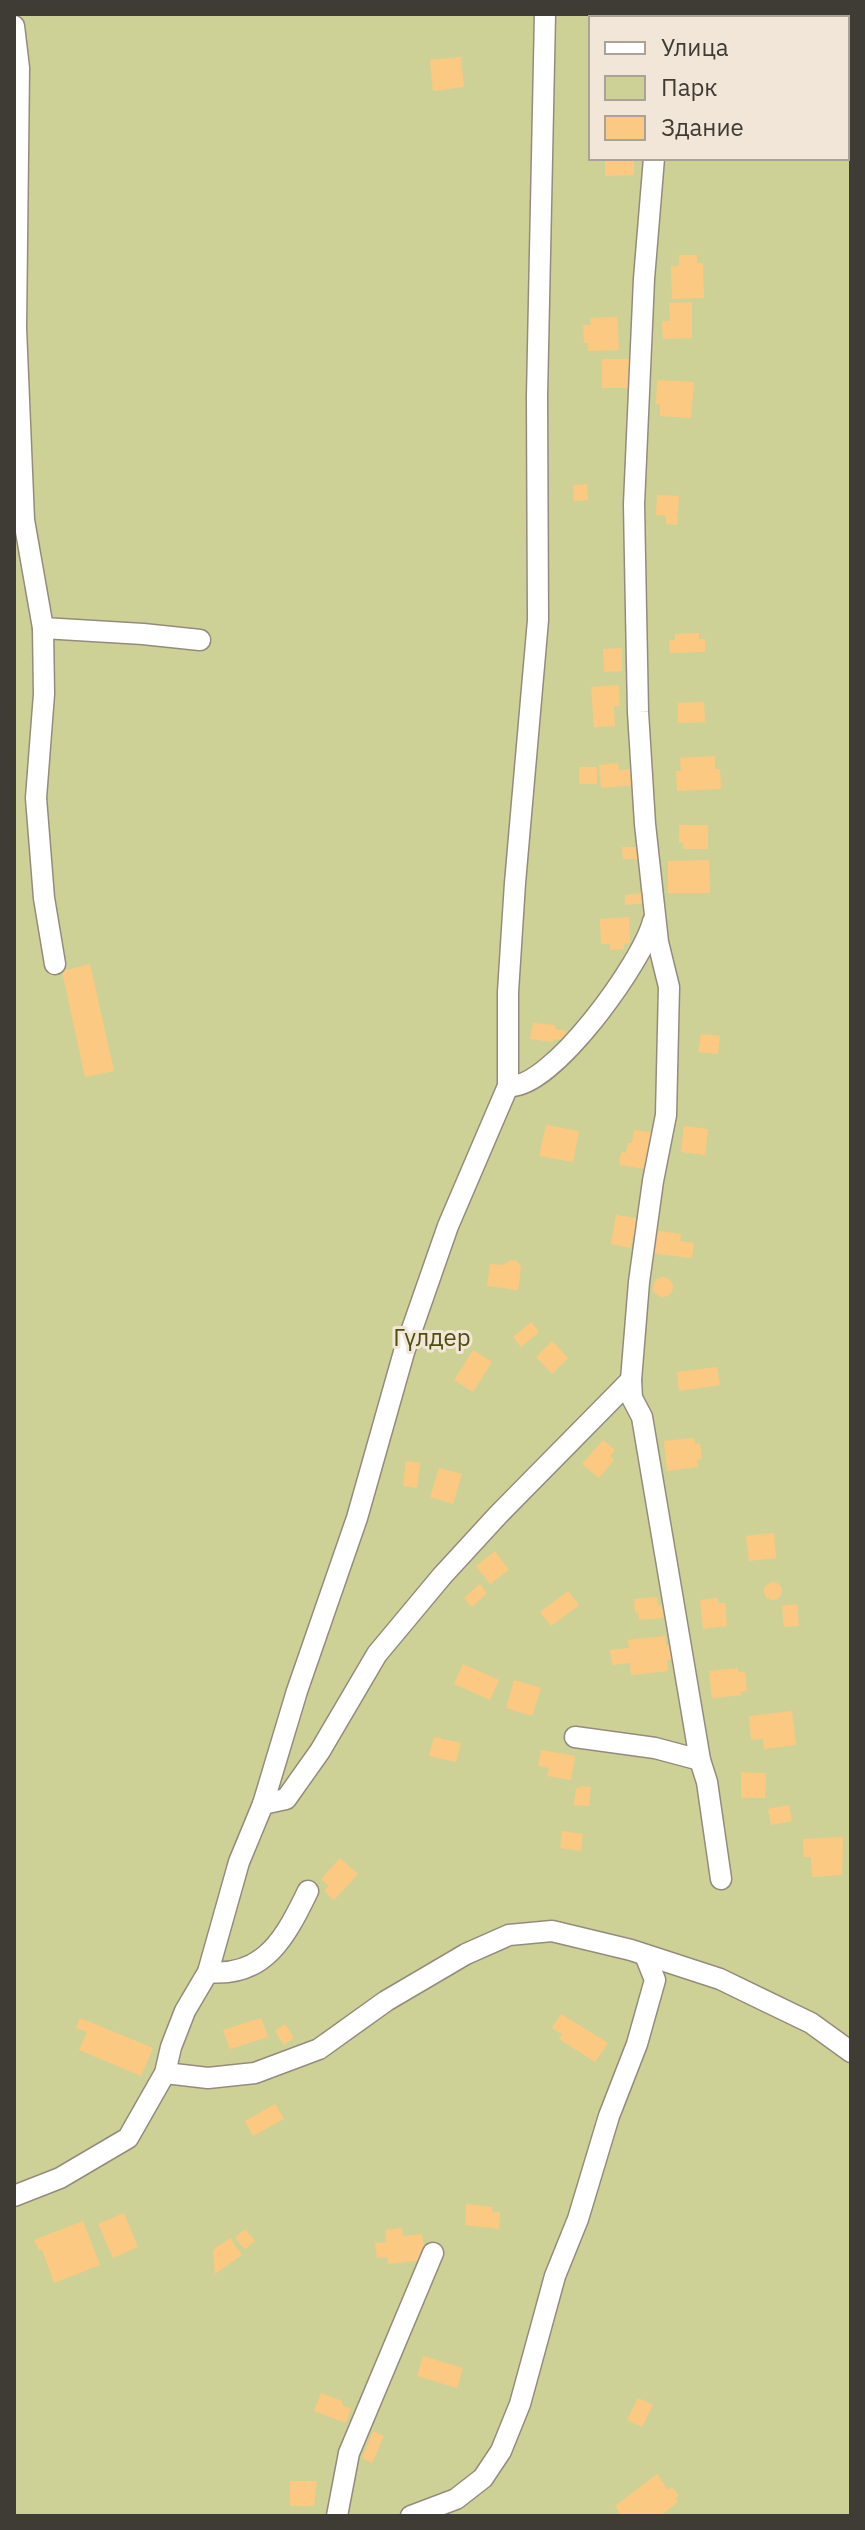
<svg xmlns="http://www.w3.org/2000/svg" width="865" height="2530" font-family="'IBM Plex Sans',sans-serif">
<rect width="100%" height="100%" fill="#f1e6d7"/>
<path fill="#ced195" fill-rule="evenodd" d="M14,14h837v2502h-837zM591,18h256v140h-256z"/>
<g fill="#fcc983">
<path d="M461,57l3,30 -31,4 -3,-31z"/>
<path d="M605,158h29v17l-29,1z"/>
<path d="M679,255h18v8h6l1,35 -32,1 -1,-33h8z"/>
<path d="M692,302v36l-29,1 -1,-18h8l-1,-18z"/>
<path d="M617,317l2,33 -31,1v-8h-4l-1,-18h8l-1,-7z"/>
<path d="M602,359h31l1,10h-4v19h-28z"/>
<path d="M657,380l37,2 -3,36 -31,-2v-12h-4z"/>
<path d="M587,484l1,16 -14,1 -1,-16z"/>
<path d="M657,495l22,1 -2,29 -11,-1v-8l-10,-1z"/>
<path d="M699,633v6h6v13l-35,1 -1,-13h6v-6z"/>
<path d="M622,648v23l-18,1 -1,-23z"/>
<path d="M619,685l1,21h-6l1,20 -21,1 -3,-40z"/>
<path d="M704,702l1,20 -27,1v-20z"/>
<path d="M715,756v13h5l1,20 -44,2 -1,-20h5l-1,-13z"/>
<path d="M618,763l1,7 14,-1 1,16 -33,3 -2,-23z"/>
<rect x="579" y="767" width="18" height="17"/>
<path d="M679,825h29v24h-25v-6h-4z"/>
<path d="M622,847h15v12h-14z"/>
<path d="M709,860l1,33h-42v-32z"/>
<path d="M644,893l1,10 -20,2v-10z"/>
<path d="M629,917l1,26 -6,1v5l-14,1v-6h-9l-1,-25z"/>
<path d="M90,964l24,107 -29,6 -23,-106z"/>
<path d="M533,1023l22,2v4l11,2 -1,9 -12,-1v3l-23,-3z"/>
<path d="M701,1034l19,2 -2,18 -20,-2z"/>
<path d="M546,1125l33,6 -6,31 -34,-6z"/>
<path d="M684,1126l24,3 -3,26 -24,-3z"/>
<path d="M634,1130l22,3 -4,26h-5l-2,10 -26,-4 2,-13 5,1 2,-10h4z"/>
<path d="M616,1215l26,4 -2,17 -7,-1 -2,13 -20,-4z"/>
<path d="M652,1230l29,4 -1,7 14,2 -2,15 -43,-5z"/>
<path d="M511,1260l6,1 4,6 -3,23 -31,-4 3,-22 13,1z"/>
<circle cx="663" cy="1287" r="10"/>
<path d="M531,1322l8,10 -18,15 -8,-10z"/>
<path d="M552,1341l16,17 -16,16 -16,-17z"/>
<path d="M473,1350l19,12 -19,30 -19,-12z"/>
<path d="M717,1367l3,18 -41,6 -2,-19z"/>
<path d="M694,1438l1,6 5,-1 2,16 -5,1 1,7 -31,4 -3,-30z"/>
<path d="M603,1440l12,10 -5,6 4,4 -15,18 -17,-14z"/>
<path d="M406,1461l14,2 -3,25 -14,-2z"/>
<path d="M439,1468l23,6 -9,30 -23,-7z"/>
<path d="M774,1533l2,25 -27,3 -3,-25z"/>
<path d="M495,1551l14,19 -19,14 -14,-18z"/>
<circle cx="773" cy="1591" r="9"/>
<path d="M480,1584l7,9 -15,14 -8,-9z"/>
<path d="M568,1591l11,14 -28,21 -11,-14z"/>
<path d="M657,1597l1,9 4,-1 1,13 -24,2 -1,-8 -3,1 -1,-14z"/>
<path d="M718,1598v5h7l2,23 -24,3 -3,-29z"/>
<path d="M797,1604l2,22 -15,1 -2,-21z"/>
<path d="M665,1636l1,9h5l1,15h-5l1,11 -37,4 -1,-12 -18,2 -2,-15 19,-2 -1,-8z"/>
<path d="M463,1664l36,16 -9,20 -36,-16z"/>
<path d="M738,1668v4h7l2,19 -6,1 1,3 -30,3 -3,-27z"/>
<path d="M514,1680l27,8 -9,28 -26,-8z"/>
<path d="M792,1711l4,34 -32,4 -1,-10 -12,1 -2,-24z"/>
<path d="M434,1737l27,6 -5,19 -27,-6z"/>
<path d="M541,1750l34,6 -4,24 -24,-4 2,-8 -11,-2z"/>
<path d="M741,1772l25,1 -1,25h-24z"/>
<path d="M580,1786l11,1 -2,19 -15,-1 2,-17h3z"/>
<path d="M789,1805l3,16 -21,4 -3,-16z"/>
<path d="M562,1831l21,3 -2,17 -21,-3z"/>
<path d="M843,1837l-1,38 -30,2 -1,-20h-7l-1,-18z"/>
<path d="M340,1858l18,16 -24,26 -10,-9 5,-5 -8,-7z"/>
<path d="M561,2014l47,29 -13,19 -36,-23 3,-5 -10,-6z"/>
<path d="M80,2018l73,30 -12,28 -62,-26 8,-18 -11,-4z"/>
<path d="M261,2018l7,19 -38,12 -7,-19z"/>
<path d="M285,2024l9,14 -10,7 -9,-14z"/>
<path d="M275,2104l9,15 -31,17 -8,-15z"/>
<path d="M466,2204l27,3 -1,5h8l-1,17 -34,-4z"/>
<path d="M124,2213l14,34 -25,11 -15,-34z"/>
<path d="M83,2221l17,44 -46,18 -12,-34 -3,1 -5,-10z"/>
<path d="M402,2228l1,8 19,-2 3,26 -37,4 -1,-7 -10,1 -2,-15 11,-1 -1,-12z"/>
<path d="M245,2229l10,12 -10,8 -10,-11z"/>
<path d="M230,2238l12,17 -27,19 -2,-24z"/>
<path d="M423,2356l40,12 -6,20 -40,-12z"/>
<path d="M321,2393l21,8 1,5 8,3 -5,14 -32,-12z"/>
<path d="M638,2398l15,7 -11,22 -15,-7z"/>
<path d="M373,2431l11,5 -12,27 -10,-5z"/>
<path d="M657,2474l11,16 4,-3 7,9 -4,2 3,4 -18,14h-38l-7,-10z"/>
<path d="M290,2481h27l-3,25h-24z"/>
</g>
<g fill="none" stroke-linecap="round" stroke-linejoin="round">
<g stroke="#958b7d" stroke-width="23">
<g id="minor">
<path d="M654,14v4"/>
<path d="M14,26l5,42 -3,260 8,192 19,108 100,6 57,6"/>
<path d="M654,158l-10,121 -10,225 2,107 2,101 7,112 13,118 11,45 -3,128 -13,66 -14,101 -8,98 1,18 10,19 58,343 7,22 14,97"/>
<path d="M43,628l1,66 -8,104 8,100 11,66"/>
<path d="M508,1086c43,5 136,-126 145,-165"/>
<path d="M575,1737l80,11 45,12"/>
<path d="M263,1804l23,-5 34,-48 57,-97 65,-78 56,-61 133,-135"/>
<path d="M208,1972c57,6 78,-36 100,-81"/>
<path d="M165,2073l43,5 47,-5 64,-24 67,-48 80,-47 43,-19 43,-4 79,19 89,29 91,44 40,29"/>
<path d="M14,2196l46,-18 68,-40 37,-65 6,-26 14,-36 23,-39 31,-110 24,-58 34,-113 60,-173 47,-166 44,-126 60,-140v-94l7,-109 23,-263 -1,-224 8,-382"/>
<path d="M337,2516l12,-63 84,-200"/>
<path d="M411,2516l45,-17 27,-21 18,-27 19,-47 35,-128 23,-57 31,-103 28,-72 18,-64 -10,-25"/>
</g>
</g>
<use href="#minor" stroke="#fff" stroke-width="20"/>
</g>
<g text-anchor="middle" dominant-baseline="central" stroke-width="6" stroke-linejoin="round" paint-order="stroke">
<g font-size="24" fill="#4d4e10" stroke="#f1e6d7">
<text x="432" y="1337">Гүлдер</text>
</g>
</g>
<rect width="865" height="2530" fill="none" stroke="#3f3b35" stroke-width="32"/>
<rect x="589" y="16" width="260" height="144" fill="#f1e6d7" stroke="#aaa296" stroke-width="2"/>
<rect x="605" y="42" width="40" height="12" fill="#ffffff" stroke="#aaa296" stroke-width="2"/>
<text x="661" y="56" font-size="24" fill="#3f3b35">Улица</text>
<rect x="605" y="76" width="40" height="24" fill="#ced195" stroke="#aaa296" stroke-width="2"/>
<text x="661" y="96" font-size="24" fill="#3f3b35">Парк</text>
<rect x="605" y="116" width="40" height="24" fill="#fcc983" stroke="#aaa296" stroke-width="2"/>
<text x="661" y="136" font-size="24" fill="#3f3b35">Здание</text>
</svg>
